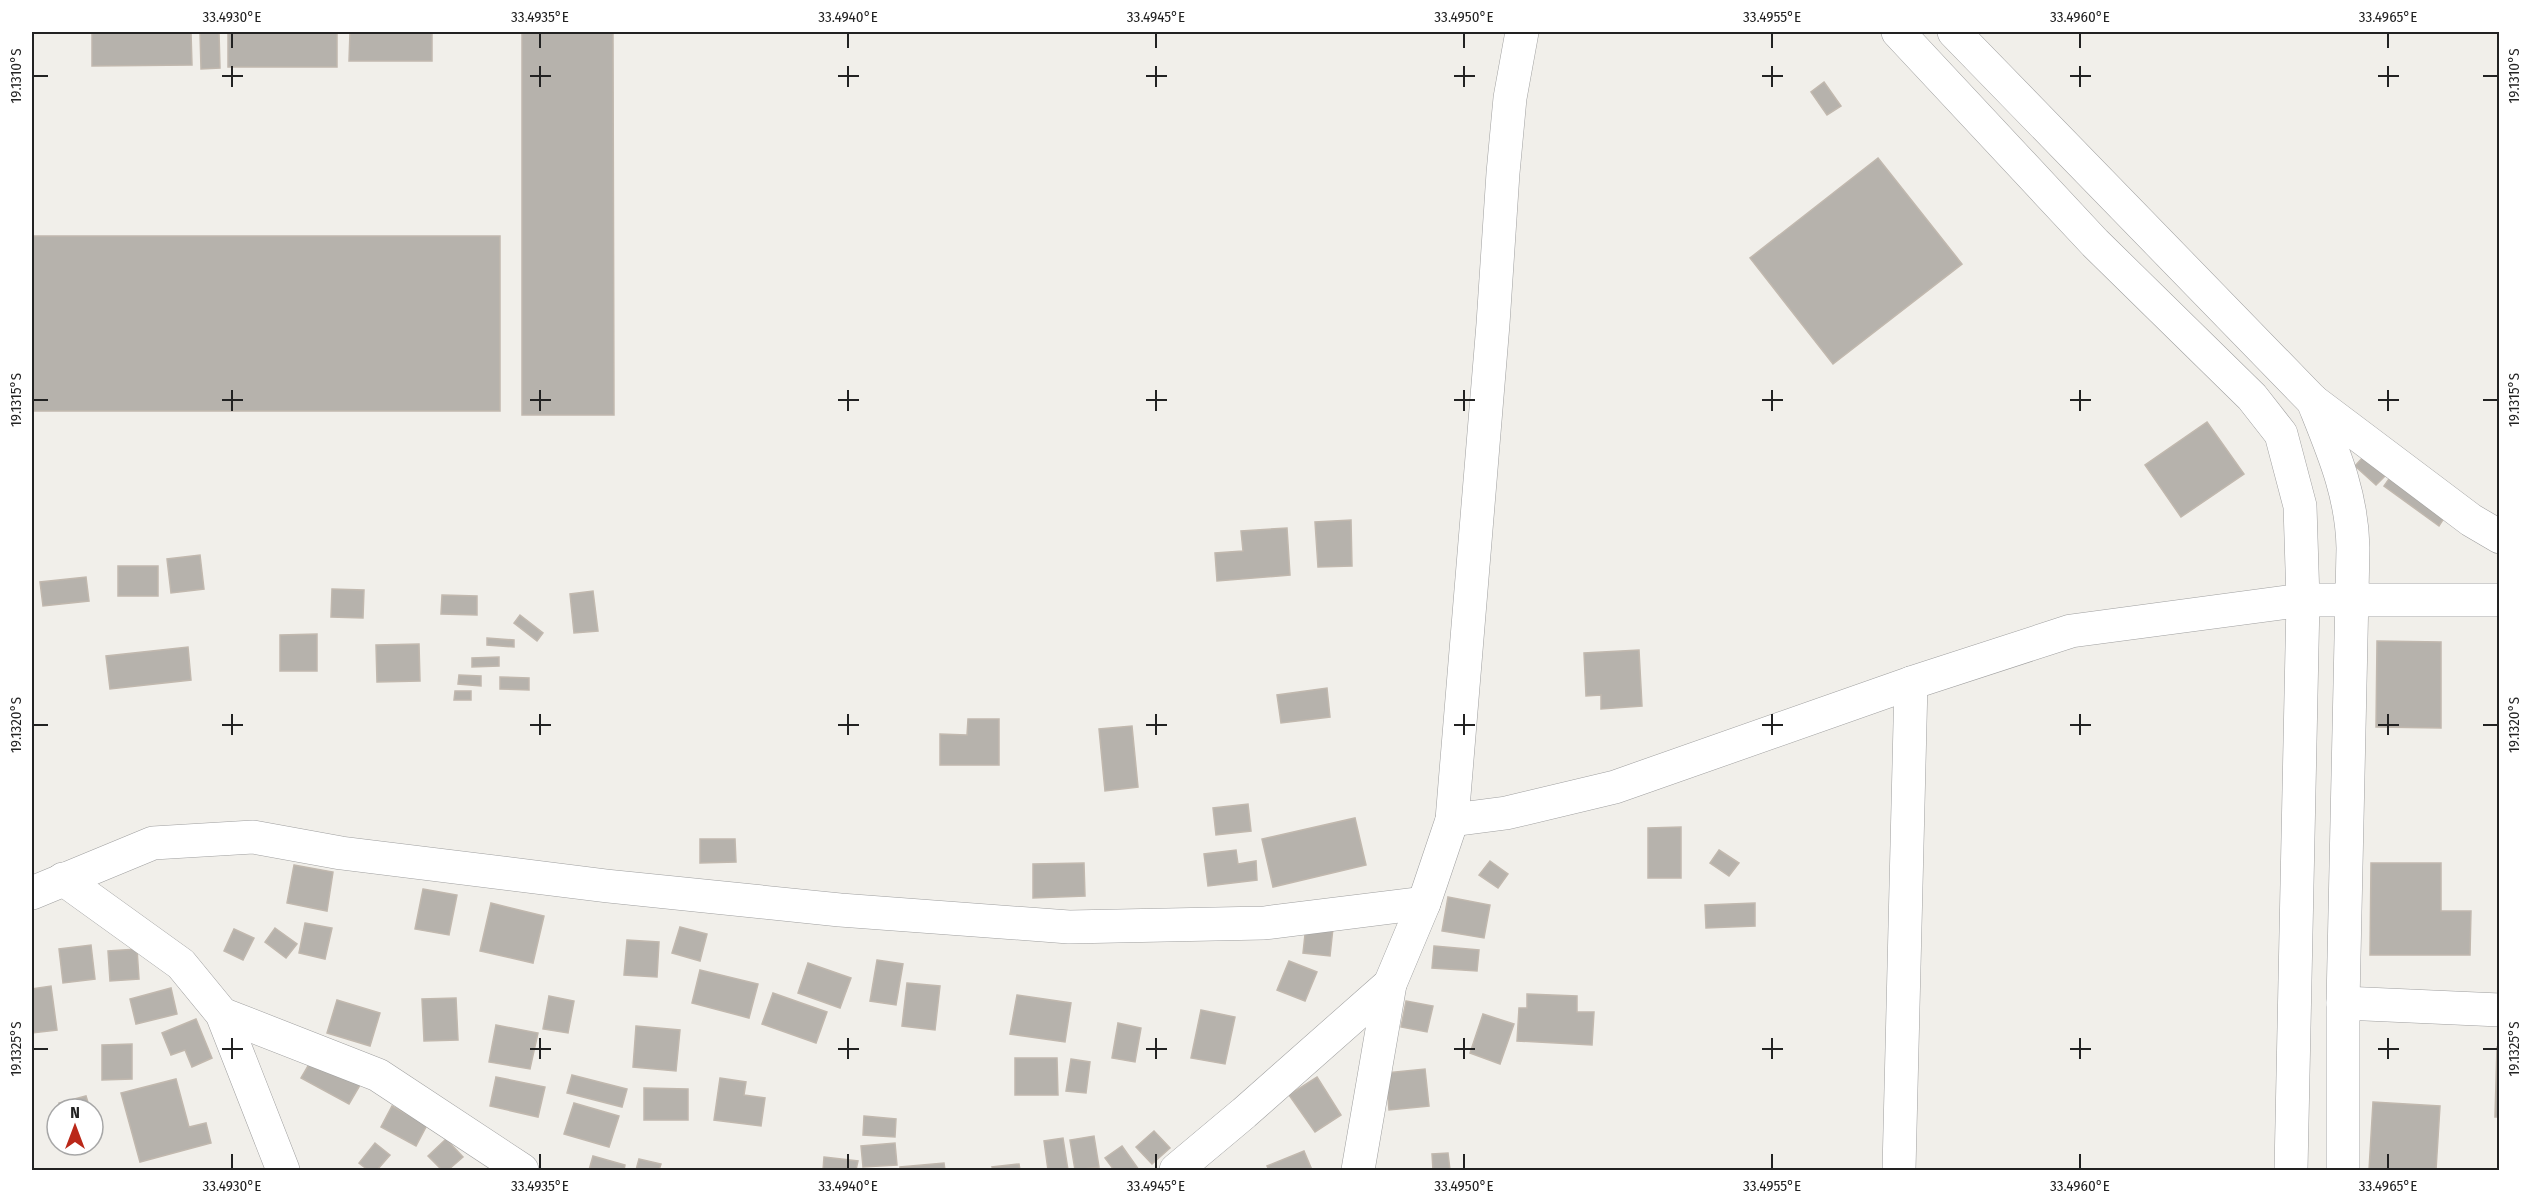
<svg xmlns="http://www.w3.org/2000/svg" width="2531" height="1202" font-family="'Fira Sans Condensed',sans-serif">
<rect width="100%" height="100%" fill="#f1efea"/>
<g fill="#b6b2ac" stroke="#c1b8ae" stroke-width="1.5">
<path d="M92,32h99l1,33 -100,1z"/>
<path d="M200,32h19l1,36 -19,1z"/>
<rect x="228" y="32" width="109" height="35"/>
<path d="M350,32h82v29h-83z"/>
<path d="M522,32h91l1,383h-92z"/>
<path d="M1824,82l17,24 -14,9 -16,-23z"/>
<path d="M1878,158l84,106 -129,100 -83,-106z"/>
<rect x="32" y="236" width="468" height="175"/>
<path d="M2207,422l37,52 -63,43 -36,-52z"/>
<path d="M2364,456l21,20 -9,9 -21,-19z"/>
<path d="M2391,476l55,39 -7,11 -55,-40z"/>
<path d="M1351,520l1,46 -34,1 -3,-45z"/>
<path d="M1287,528l3,47 -73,6 -2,-28 28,-2 -2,-20z"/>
<path d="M200,555l4,34 -33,4 -4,-34z"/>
<rect x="118" y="566" width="40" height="30"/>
<path d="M86,577l3,24 -46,5 -3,-24z"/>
<path d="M332,589l32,1 -1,28 -32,-1z"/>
<path d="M593,591l5,40 -24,2 -4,-39z"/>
<path d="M442,595l35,1v19l-36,-1z"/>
<path d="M520,615l23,18 -6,8 -23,-18z"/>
<path d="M317,634v37h-37v-36z"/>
<path d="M487,638l27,2v7l-27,-2z"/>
<path d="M2377,641l64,1v86l-65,-1z"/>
<path d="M419,644l1,37 -43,1 -1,-37z"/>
<path d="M188,647l3,33 -81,9 -4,-33z"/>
<path d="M1639,650l3,56 -41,3v-14l-15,1 -2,-43z"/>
<path d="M499,657v9l-27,1v-9z"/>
<path d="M459,675l22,1v10l-23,-2z"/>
<path d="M500,677l29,1v12l-29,-1z"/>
<path d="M1327,688l3,29 -49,6 -4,-28z"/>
<path d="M455,691h16v9h-17z"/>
<path d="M968,719h31v46h-59v-31l27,1z"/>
<path d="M1132,726l6,61 -33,4 -6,-62z"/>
<path d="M1248,804l3,27 -35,4 -3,-27z"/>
<path d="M1355,818l11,47 -93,22 -11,-48z"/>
<path d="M1681,827v51h-33v-50z"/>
<path d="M700,839h35l1,23 -36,1z"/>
<path d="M1236,850l2,14 18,-3 1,19 -49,6 -4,-32z"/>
<path d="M1719,850l20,13 -10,13 -19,-13z"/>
<path d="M1490,861l18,13 -10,14 -19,-13z"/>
<path d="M1084,863l1,33 -52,2v-34z"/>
<path d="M2371,863h70v48h30l-1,44h-100z"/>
<path d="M294,865l39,7 -6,39 -40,-8z"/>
<path d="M423,889l34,6 -8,40 -34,-6z"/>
<path d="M1448,897l42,8 -6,33 -42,-7z"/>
<path d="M491,903l53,13 -11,47 -53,-12z"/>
<path d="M1755,903v23l-49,2 -1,-23z"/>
<path d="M305,923l27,5 -7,31 -26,-6z"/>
<path d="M1306,925l27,3 -3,28 -27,-3z"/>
<path d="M680,927l27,7 -7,27 -28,-8z"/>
<path d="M275,928l22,16 -11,14 -21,-16z"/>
<path d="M234,929l20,9 -11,22 -19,-9z"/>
<path d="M627,940l32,2 -2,35 -33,-2z"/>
<path d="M91,945l4,34 -32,4 -4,-34z"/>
<path d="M1434,946l45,4 -2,21 -45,-3z"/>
<path d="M137,949l2,30 -29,2 -2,-30z"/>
<path d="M877,960l26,4 -7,41 -26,-4z"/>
<path d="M1289,961l28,11 -12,29 -28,-11z"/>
<path d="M808,963l43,15 -11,30 -42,-15z"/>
<path d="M700,970l58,14 -9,34 -57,-15z"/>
<path d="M907,983l33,3 -5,44 -33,-4z"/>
<path d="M51,986l6,44 -25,3v-44z"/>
<path d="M171,988l6,26 -41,10 -6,-25z"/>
<path d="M773,993l54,19 -11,31 -54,-19z"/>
<path d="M1527,994l50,2v16h17l-2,33 -75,-4 2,-33h8z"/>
<path d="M1017,995l54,8 -6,39 -55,-8z"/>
<path d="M549,996l25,5 -6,32 -25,-4z"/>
<path d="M456,998l2,42 -34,1 -2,-42z"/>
<path d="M337,1000l43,13 -10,33 -43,-13z"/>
<path d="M1406,1001l27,5 -6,26 -26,-5z"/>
<path d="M1201,1010l34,7 -10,47 -34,-6z"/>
<path d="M1483,1014l31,10 -14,40 -30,-11z"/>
<path d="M196,1019l16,39 -20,9 -7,-17 -14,5 -9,-22z"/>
<path d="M1118,1023l23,5 -6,34 -23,-4z"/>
<path d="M496,1025l42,8 -8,36 -41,-7z"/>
<path d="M636,1026l44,4 -4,41 -43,-4z"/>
<path d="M132,1044v35l-30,1v-35z"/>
<path d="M2497,1047h3v70h-5z"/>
<path d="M315,1054l48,26 -14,24 -48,-26z"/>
<path d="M1015,1058h42l1,37h-43z"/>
<path d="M1071,1059l19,3 -4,31 -20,-2z"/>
<path d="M1425,1069l4,37 -40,4 -3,-37z"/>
<path d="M572,1075l55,14 -5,18 -55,-14z"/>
<path d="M496,1077l49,10 -7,30 -48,-11z"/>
<path d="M1317,1077l24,38 -26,17 -26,-37z"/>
<path d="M720,1078l26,4 -2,13 21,3 -4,28 -47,-6z"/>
<path d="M176,1079l13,48 17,-4 5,20 -71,19 -19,-69z"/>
<path d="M644,1088l44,1v31h-44z"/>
<path d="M86,1096l4,13h-30l-1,-6z"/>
<path d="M2373,1102l67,4 -4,64h-67z"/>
<path d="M574,1103l45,13 -10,31 -45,-13z"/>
<path d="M392,1106l35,19 -11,21 -35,-19z"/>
<path d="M864,1116l32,3 -1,18 -32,-2z"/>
<path d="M1154,1131l16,17 -18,16 -16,-17z"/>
<path d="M1094,1136l5,31 -24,3 -5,-30z"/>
<path d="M1063,1138l5,32h-20l-4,-29z"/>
<path d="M446,1139l17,18 -15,13h-6l-14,-14z"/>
<path d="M375,1143l15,12 -13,15h-9l-9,-7z"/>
<path d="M895,1143l2,22 -34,2 -2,-21z"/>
<path d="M1122,1146l17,24h-25l-9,-12z"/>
<path d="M1304,1151l8,19h-43l-2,-4z"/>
<path d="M1448,1153l2,17h-17l-1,-16z"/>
<path d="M593,1156l32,9 -1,5h-35z"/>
<path d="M824,1157l34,4 -2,9h-33z"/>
<path d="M639,1159l22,5 -2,6h-23z"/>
<path d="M944,1163l1,7h-45v-3z"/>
<path d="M1019,1164l1,6h-27l-1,-3z"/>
</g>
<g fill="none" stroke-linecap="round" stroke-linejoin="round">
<g stroke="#9f9f9f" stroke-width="34">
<g id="minor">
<path d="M1898,32l197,211 157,154 29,37 19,72 3,94 -12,570"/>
<path d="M1954,32l359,369c20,50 39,93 40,147l-10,455v167"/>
<path d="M2313,401l158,119 29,17"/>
<path d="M1452,820l54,-7 109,-26 296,-104 160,-52 232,-31h197"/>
<path d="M63,879l118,85 41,50 61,156"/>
<path d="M32,893l121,-50 100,-6 88,16 266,33 233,24 229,17 195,-4 160,-20"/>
<path d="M2343,1003l157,7"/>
<path d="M222,1014l156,61 144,95"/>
<path d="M1176,1170l68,-57 146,-129"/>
<path d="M1358,1170l32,-186 34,-81 28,-83 41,-496 10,-151 7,-75 12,-66"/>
<path d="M1899,1170l12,-487"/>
</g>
</g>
<use href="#minor" stroke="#fff" stroke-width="33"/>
</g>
<path fill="none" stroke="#222" stroke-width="2" d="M232,33v15M540,33v15M848,33v15M1156,33v15M1464,33v15M1772,33v15M2080,33v15M2388,33v15M232,66v21M540,66v21M848,66v21M1156,66v21M1464,66v21M1772,66v21M2080,66v21M2388,66v21M33,76h15M222,76h21M530,76h21M838,76h21M1146,76h21M1454,76h21M1762,76h21M2070,76h21M2378,76h21M2483,76h15M232,390v21M540,390v21M848,390v21M1156,390v21M1464,390v21M1772,390v21M2080,390v21M2388,390v21M33,400h15M222,400h21M530,400h21M838,400h21M1146,400h21M1454,400h21M1762,400h21M2070,400h21M2378,400h21M2483,400h15M232,714v21M540,714v21M848,714v21M1156,714v21M1464,714v21M1772,714v21M2080,714v21M2388,714v21M33,725h15M222,725h21M530,725h21M838,725h21M1146,725h21M1454,725h21M1762,725h21M2070,725h21M2378,725h21M2483,725h15M232,1038v21M540,1038v21M848,1038v21M1156,1038v21M1464,1038v21M1772,1038v21M2080,1038v21M2388,1038v21M33,1049h15M222,1049h21M530,1049h21M838,1049h21M1146,1049h21M1454,1049h21M1762,1049h21M2070,1049h21M2378,1049h21M2483,1049h15M232,1154v15M540,1154v15M848,1154v15M1156,1154v15M1464,1154v15M1772,1154v15M2080,1154v15M2388,1154v15"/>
<rect width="2531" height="1202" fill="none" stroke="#ffffff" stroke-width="66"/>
<g transform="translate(75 1127)"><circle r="28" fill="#ffffff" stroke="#a7a7a7" stroke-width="1.5"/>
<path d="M0-4.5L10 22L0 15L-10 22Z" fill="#ba2819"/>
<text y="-9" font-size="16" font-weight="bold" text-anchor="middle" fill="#222222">N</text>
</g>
<rect x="33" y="33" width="2465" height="1136" fill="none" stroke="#222" stroke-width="2"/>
<g font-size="15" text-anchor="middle" fill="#222">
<text x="232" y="22">33.4930°E</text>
<text x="540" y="22">33.4935°E</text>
<text x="848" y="22">33.4940°E</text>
<text x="1156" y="22">33.4945°E</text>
<text x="1464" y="22">33.4950°E</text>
<text x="1772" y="22">33.4955°E</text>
<text x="2080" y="22">33.4960°E</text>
<text x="2388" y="22">33.4965°E</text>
<text transform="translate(16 76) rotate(-90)" y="5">19.1310°S</text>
<text transform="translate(2514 76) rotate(-90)" y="5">19.1310°S</text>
<text transform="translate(16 400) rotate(-90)" y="5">19.1315°S</text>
<text transform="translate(2514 400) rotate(-90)" y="5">19.1315°S</text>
<text transform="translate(16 725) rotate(-90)" y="5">19.1320°S</text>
<text transform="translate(2514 725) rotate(-90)" y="5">19.1320°S</text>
<text transform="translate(16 1049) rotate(-90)" y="5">19.1325°S</text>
<text transform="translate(2514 1049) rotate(-90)" y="5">19.1325°S</text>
<text x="232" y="1191">33.4930°E</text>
<text x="540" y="1191">33.4935°E</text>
<text x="848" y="1191">33.4940°E</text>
<text x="1156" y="1191">33.4945°E</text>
<text x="1464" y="1191">33.4950°E</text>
<text x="1772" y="1191">33.4955°E</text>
<text x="2080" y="1191">33.4960°E</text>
<text x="2388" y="1191">33.4965°E</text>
</g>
</svg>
